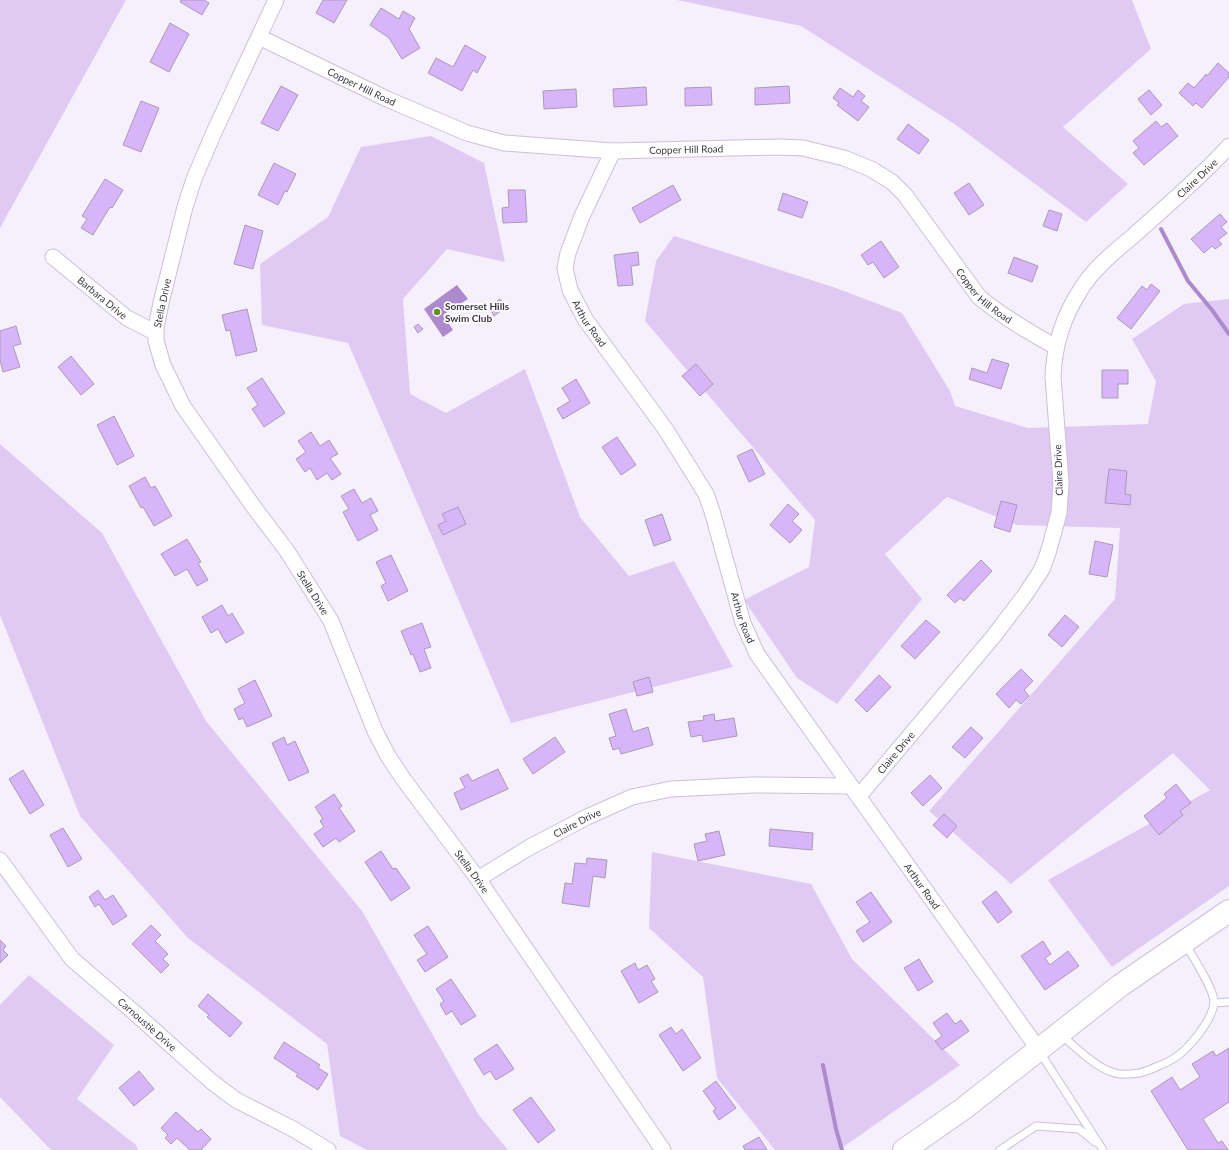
<svg xmlns="http://www.w3.org/2000/svg" width="1229" height="1150" font-family="Lato,sans-serif">
<rect width="100%" height="100%" fill="#f5f0fb"/>
<g fill="#e0caf4">
<path d="M0,0h126l-126,228z"/>
<path d="M677,0h455l19,49 -88,78 65,57 -42,38 -130,-97 -155,-99z"/>
<path d="M431,136l53,27 21,99 -58,-13 -44,50 7,95 36,19 79,-44 55,148 49,59 45,-15 59,106 -222,56 -110,-258 -53,-122 -86,-18 -2,-61 68,-47 33,-70z"/>
<path d="M674,236l159,51 69,26 48,78 5,15 73,22 120,-4 8,-43 -24,-42 52,-35 45,-5v587l-117,81 -64,-87 162,-90 -37,-37 -162,131 -82,-73 186,-212 5,-71 -103,-3 -70,-28 -62,57 37,45 -85,105 -40,-26 -53,-78 65,-33 6,-47 -170,-199 11,-60z"/>
<path d="M0,444l102,89 104,188 156,190 116,203 30,36h-141l-27,-14 -13,-92 -139,-106 -108,-122 -80,-201z"/>
<path d="M652,852l159,32 41,75 108,106 -121,85h-64l-58,-72 -14,-101 -54,-49z"/>
<path d="M29,975l85,70 -37,54 59,46 2,5h-87l-51,-53v-92z"/>
</g>
<path fill="#ad8acb" d="M457,285l11,14 -25,16 10,15 -10,7 -19,-28z"/>
<g fill="none" stroke-linecap="round" stroke-linejoin="round">
<g stroke="#ad8acb" stroke-width="4">
<path d="M1161,229l27,52 24,29 17,24"/>
<path d="M823,1065l13,64 6,21"/>
</g>
</g>
<g fill="#d8b4f8" stroke="#a99bb5">
<path d="M181,0h23l5,3 -7,12 -22,-13z"/>
<path d="M323,0h24l-13,23 -18,-10z"/>
<path d="M381,8l18,11 4,-8 12,7 -6,11 11,19 -18,11 -13,-21 -19,-13z"/>
<path d="M170,23l19,11 -20,38 -19,-10z"/>
<path d="M465,45l21,12 -9,16 -4,-3 -11,21 -34,-18 8,-15 17,9z"/>
<path d="M1218,63l11,10v4l-27,31 -6,-5 -3,3 -14,-13 9,-10 6,5 12,-14 1,2z"/>
<path d="M281,86l17,9 -20,36 -17,-8z"/>
<path d="M789,86l1,17 -35,2v-17z"/>
<path d="M646,87l1,18 -33,2 -1,-18z"/>
<path d="M711,87l1,18 -27,1v-18z"/>
<path d="M840,88l13,9 5,-7 7,6 -4,5 8,6 -11,14 -21,-16 2,-2 -6,-5z"/>
<path d="M576,89l1,18 -33,2 -1,-18z"/>
<path d="M1149,90l13,15 -11,10 -13,-16z"/>
<path d="M141,101l18,7 -18,44 -18,-7z"/>
<path d="M1156,121l5,6 6,-4 11,13 -34,29 -11,-12 6,-5 -6,-7z"/>
<path d="M908,124l21,16 -10,14 -22,-15z"/>
<path d="M274,163l22,11 -9,18 -2,-1 -7,14 -20,-10z"/>
<path d="M105,179l18,11 -11,18 -2,-1 -17,28 -12,-7 6,-9 -5,-3z"/>
<path d="M969,183l15,22 -15,10 -15,-22z"/>
<path d="M673,185l8,15 -41,23 -8,-15z"/>
<path d="M508,190h17l2,32 -24,1 -1,-15 7,-1z"/>
<path d="M783,193l25,9 -6,16 -24,-8z"/>
<path d="M1049,210l13,4 -5,17 -14,-5z"/>
<path d="M1220,214l7,8 -6,5 6,6 -9,7 4,4 -7,5 -3,-3 -8,7 -13,-14z"/>
<path d="M245,225l18,6 -10,38 -19,-5z"/>
<path d="M881,241l18,26 -15,11 -11,-16 -5,3 -7,-10z"/>
<path d="M638,252l1,13 -8,1 2,19 -15,1 -4,-31z"/>
<path d="M1014,257l24,9 -6,16 -24,-9z"/>
<path d="M1151,284l9,7 -29,38 -14,-11 25,-32 5,4z"/>
<path d="M500,299l6,8 -12,9 -5,-9z"/>
<path d="M247,309l10,42 -21,5 -6,-26 -4,1 -4,-16z"/>
<path d="M418,324l5,5 -5,4 -4,-6z"/>
<path d="M16,326l5,18 -8,2 7,21 -17,5 -3,-12v-29z"/>
<path d="M71,356l23,28 -13,11 -23,-28z"/>
<path d="M992,359l17,5 -8,25 -32,-10 3,-11 15,5z"/>
<path d="M696,364l17,20 -13,12 -18,-20z"/>
<path d="M1102,370h26v14h-10v14h-16z"/>
<path d="M262,378l23,35 -21,14 -12,-18 6,-4 -11,-17z"/>
<path d="M576,379l14,24 -27,16 -6,-10 13,-8 -8,-13z"/>
<path d="M114,416l20,40 -17,9 -20,-40z"/>
<path d="M311,432l9,14 9,-6 9,14 -8,4 11,16 -9,6 -5,-7 -10,7 -7,-12 -5,4 -9,-13 10,-7 -8,-11z"/>
<path d="M617,437l19,28 -15,10 -19,-28z"/>
<path d="M752,449l13,25 -16,8 -12,-26z"/>
<path d="M1109,469l18,2 -2,23 6,1 -1,10 -25,-2z"/>
<path d="M145,477l6,11 4,-2 17,30 -18,10 -11,-19 -2,1 -12,-22z"/>
<path d="M354,489l8,14 9,-5 7,13 -8,4 8,15 -20,11 -15,-29 6,-3 -8,-13z"/>
<path d="M1001,501l16,4 -7,27 -16,-5z"/>
<path d="M788,504l11,10 -7,7 10,9 -12,13 -20,-18z"/>
<path d="M458,507l8,17 -23,11 -5,-10 8,-4 -4,-7z"/>
<path d="M662,514l9,26 -17,6 -9,-26z"/>
<path d="M187,539l14,23 -3,1 10,17 -11,6 -10,-17 -12,7 -14,-22z"/>
<path d="M1095,541l18,4 -6,32 -18,-3z"/>
<path d="M391,555l17,36 -20,10 -7,-15 5,-3 -10,-21z"/>
<path d="M981,560l11,11 -28,30 -4,-3 -5,5 -8,-8z"/>
<path d="M222,605l6,11 4,-3 12,20 -18,10 -8,-14 -7,4 -9,-16z"/>
<path d="M1065,615l14,12 -17,20 -14,-12z"/>
<path d="M926,620l14,12 -25,27 -14,-13z"/>
<path d="M422,623l9,24 -7,2 7,19 -11,4 -7,-18 -2,1 -10,-24z"/>
<path d="M1021,669l12,12 -9,9 5,6 -8,8 -5,-4 -7,8 -13,-14z"/>
<path d="M879,675l12,12 -24,25 -12,-12z"/>
<path d="M649,677l4,15 -16,4 -4,-14z"/>
<path d="M255,680l17,36 -25,11 -4,-9 -4,2 -5,-11 11,-6 -7,-14z"/>
<path d="M626,709l7,23 15,-5 5,18 -32,9 -2,-6 -6,2 -4,-12 7,-2 -7,-22z"/>
<path d="M714,714l1,7 19,-3 3,18 -34,6 -1,-7 -11,2 -3,-15 16,-2 -1,-4z"/>
<path d="M971,727l12,11 -18,20 -13,-11z"/>
<path d="M284,737l3,8 8,-4 14,31 -20,9 -17,-38z"/>
<path d="M555,737l10,15 -32,22 -10,-15z"/>
<path d="M498,769l10,20 -47,21 -7,-17 11,-5 -5,-10 8,-4 4,7z"/>
<path d="M23,770l21,35 -14,9 -21,-35z"/>
<path d="M930,775l12,13 -19,18 -12,-13z"/>
<path d="M1176,784l15,19 -11,8 3,4 -24,20 -15,-19 23,-18 -3,-4z"/>
<path d="M334,794l8,12 -3,2 16,23 -16,11 -3,-4 -13,9 -9,-13 10,-7 -4,-6 3,-2 -8,-12z"/>
<path d="M944,814l13,12 -10,12 -14,-13z"/>
<path d="M63,828l19,31 -14,8 -18,-32z"/>
<path d="M770,829l43,4 -1,17 -43,-4z"/>
<path d="M719,831l6,24 -27,6 -4,-17 13,-3 -2,-7z"/>
<path d="M381,851l12,18 3,-1 14,20 -19,13 -26,-39z"/>
<path d="M587,858l20,2 -2,18 -12,-2 -4,31 -27,-4 3,-20 7,1 3,-21 11,1z"/>
<path d="M98,890l7,10 8,-5 14,21 -14,9 -14,-21 -4,3 -6,-10z"/>
<path d="M996,891l16,21 -14,11 -16,-21z"/>
<path d="M871,892l21,30 -29,20 -7,-11 14,-9 -14,-20z"/>
<path d="M151,925l10,10 -6,6 13,13 -5,5 6,6 -8,8 -29,-29z"/>
<path d="M428,926l20,31 -23,15 -8,-12 10,-6 -13,-19z"/>
<path d="M0,940l6,6 -3,4 5,5 -8,8z"/>
<path d="M1043,941l8,13 -6,4 5,7 18,-14 11,15 -34,24 -24,-34z"/>
<path d="M919,959l14,23 -15,9 -14,-23z"/>
<path d="M635,963l3,7 9,-5 8,14 -4,2 7,11 -19,11 -18,-32z"/>
<path d="M451,979l25,37 -15,9 -9,-14 -6,4 -6,-11 4,-3 -8,-12z"/>
<path d="M208,994l34,29 -12,14 -23,-20 2,-2 -11,-9z"/>
<path d="M947,1013l8,11 6,-4 8,11 -27,19 -7,-9 7,-5 -9,-13z"/>
<path d="M671,1027l5,7 6,-5 19,29 -18,13 -24,-36z"/>
<path d="M284,1042l36,23 -2,3 10,6 -10,16 -22,-14 2,-2 -24,-16z"/>
<path d="M497,1044l17,25 -18,11 -6,-9 -6,4 -10,-16z"/>
<path d="M1229,1048v54l-26,17 15,24 4,-2 6,9h-40l-37,-59 21,-14 8,13 20,-13 -8,-13 21,-13 3,5z"/>
<path d="M139,1071l15,18 -20,17 -15,-18z"/>
<path d="M716,1081l20,27 -17,12 -6,-9 3,-2 -13,-18z"/>
<path d="M531,1097l24,33 -17,13 -25,-33z"/>
<path d="M176,1112l22,20 3,-3 10,10 -10,11h-11l-13,-12 -6,6 -6,-6 3,-3 -7,-7z"/>
<path d="M759,1137l8,13h-22l-2,-4z"/>
</g>
<g fill="none" stroke-linecap="round" stroke-linejoin="round">
<g stroke="#cdbfda" stroke-width="9">
<g id="lane">
<path d="M1214,1003l15,-1"/>
<path d="M1061,1035c15,12 36,34 54,38 5,2 19,1 24,0 7,-1 29,-11 34,-14 15,-9 39,-38 41,-56 1,-13 -22,-47 -29,-60"/>
<path d="M1039,1051l64,99"/>
<path d="M1000,1150l36,-24 43,3 16,13"/>
</g>
</g>
<g stroke="#cdbfda" stroke-width="17">
<g id="street">
<path id="s1" d="M276,0l-61,130 -21,49 -9,28 -24,96 -5,25v13l7,24 20,41 70,100 34,45 44,70 44,110 13,25 16,24 74,99 185,271"/>
<path id="s2" d="M259,37l128,62 80,34 37,10 109,8 165,-4 25,1 41,10 27,11 21,13 13,13 74,102c24,20 50,35 77,50"/>
<path id="s3" d="M613,151l-31,65 -14,37 -3,15 5,22 15,29 81,111 40,64 6,17 31,112 14,31 282,396"/>
<path id="s4" d="M53,257l74,61 29,15"/>
<path id="s5" d="M859,796l134,-159 32,-42 17,-26 6,-16 11,-40 2,-31 -8,-105c1,-31 11,-62 28,-88 12,-20 33,-37 51,-52 33,-30 67,-58 97,-91"/>
<path id="s6" d="M0,860l72,99 64,55 76,68 24,18 57,29 35,21"/>
<path id="s7" d="M478,879l52,-32 57,-30 45,-20 39,-8 82,-4 98,1"/>
</g>
</g>
<g stroke="#cdbfda" stroke-width="24">
<path id="highway" d="M904,1150l59,-41 158,-124 108,-74"/>
</g>
<use href="#lane" stroke="#fff" stroke-width="7"/>
<use href="#street" stroke="#fff" stroke-width="15"/>
<use href="#highway" stroke="#fff" stroke-width="22"/>
</g>
<circle fill="#659020" stroke="#fff" stroke-width="1.5" cx="437" cy="312" r="4"/>
<g text-anchor="middle" dominant-baseline="central" stroke-width="3.5" stroke-linejoin="round" paint-order="stroke">
<g font-size="10" fill="#3e3843" stroke="#fff">
<text stroke="none"><textPath href="#s2" startOffset="114">Copper Hill Road</textPath></text>
<text stroke="none"><textPath href="#s2" startOffset="450">Copper Hill Road</textPath></text>
<text stroke="none"><textPath href="#s5" startOffset="741">Claire Drive</textPath></text>
<text stroke="none"><textPath href="#s2" startOffset="810">Copper Hill Road</textPath></text>
<text stroke="none"><textPath href="#s4" startOffset="64">Barbara Drive</textPath></text>
<text transform="translate(162 303) rotate(-78)">Stella Drive</text>
<text stroke="none"><textPath href="#s3" startOffset="188">Arthur Road</textPath></text>
<text transform="translate(1058 470) rotate(-92)">Claire Drive</text>
<text stroke="none"><textPath href="#s1" startOffset="662">Stella Drive</textPath></text>
<text stroke="none"><textPath href="#s3" startOffset="524">Arthur Road</textPath></text>
<text stroke="none"><textPath href="#s5" startOffset="57">Claire Drive</textPath></text>
<text stroke="none"><textPath href="#s7" startOffset="114">Claire Drive</textPath></text>
<text stroke="none"><textPath href="#s1" startOffset="985">Stella Drive</textPath></text>
<text stroke="none"><textPath href="#s3" startOffset="848">Arthur Road</textPath></text>
<text stroke="none"><textPath href="#s6" startOffset="222">Carnoustie Drive</textPath></text>
</g>
<g font-size="10" font-weight="bold" fill="#3e3843" stroke="#fff" text-anchor="start">
<text x="445" y="306">Somerset Hills<tspan x="445" dy="12">Swim Club</tspan></text>
</g>
</g>
</svg>
